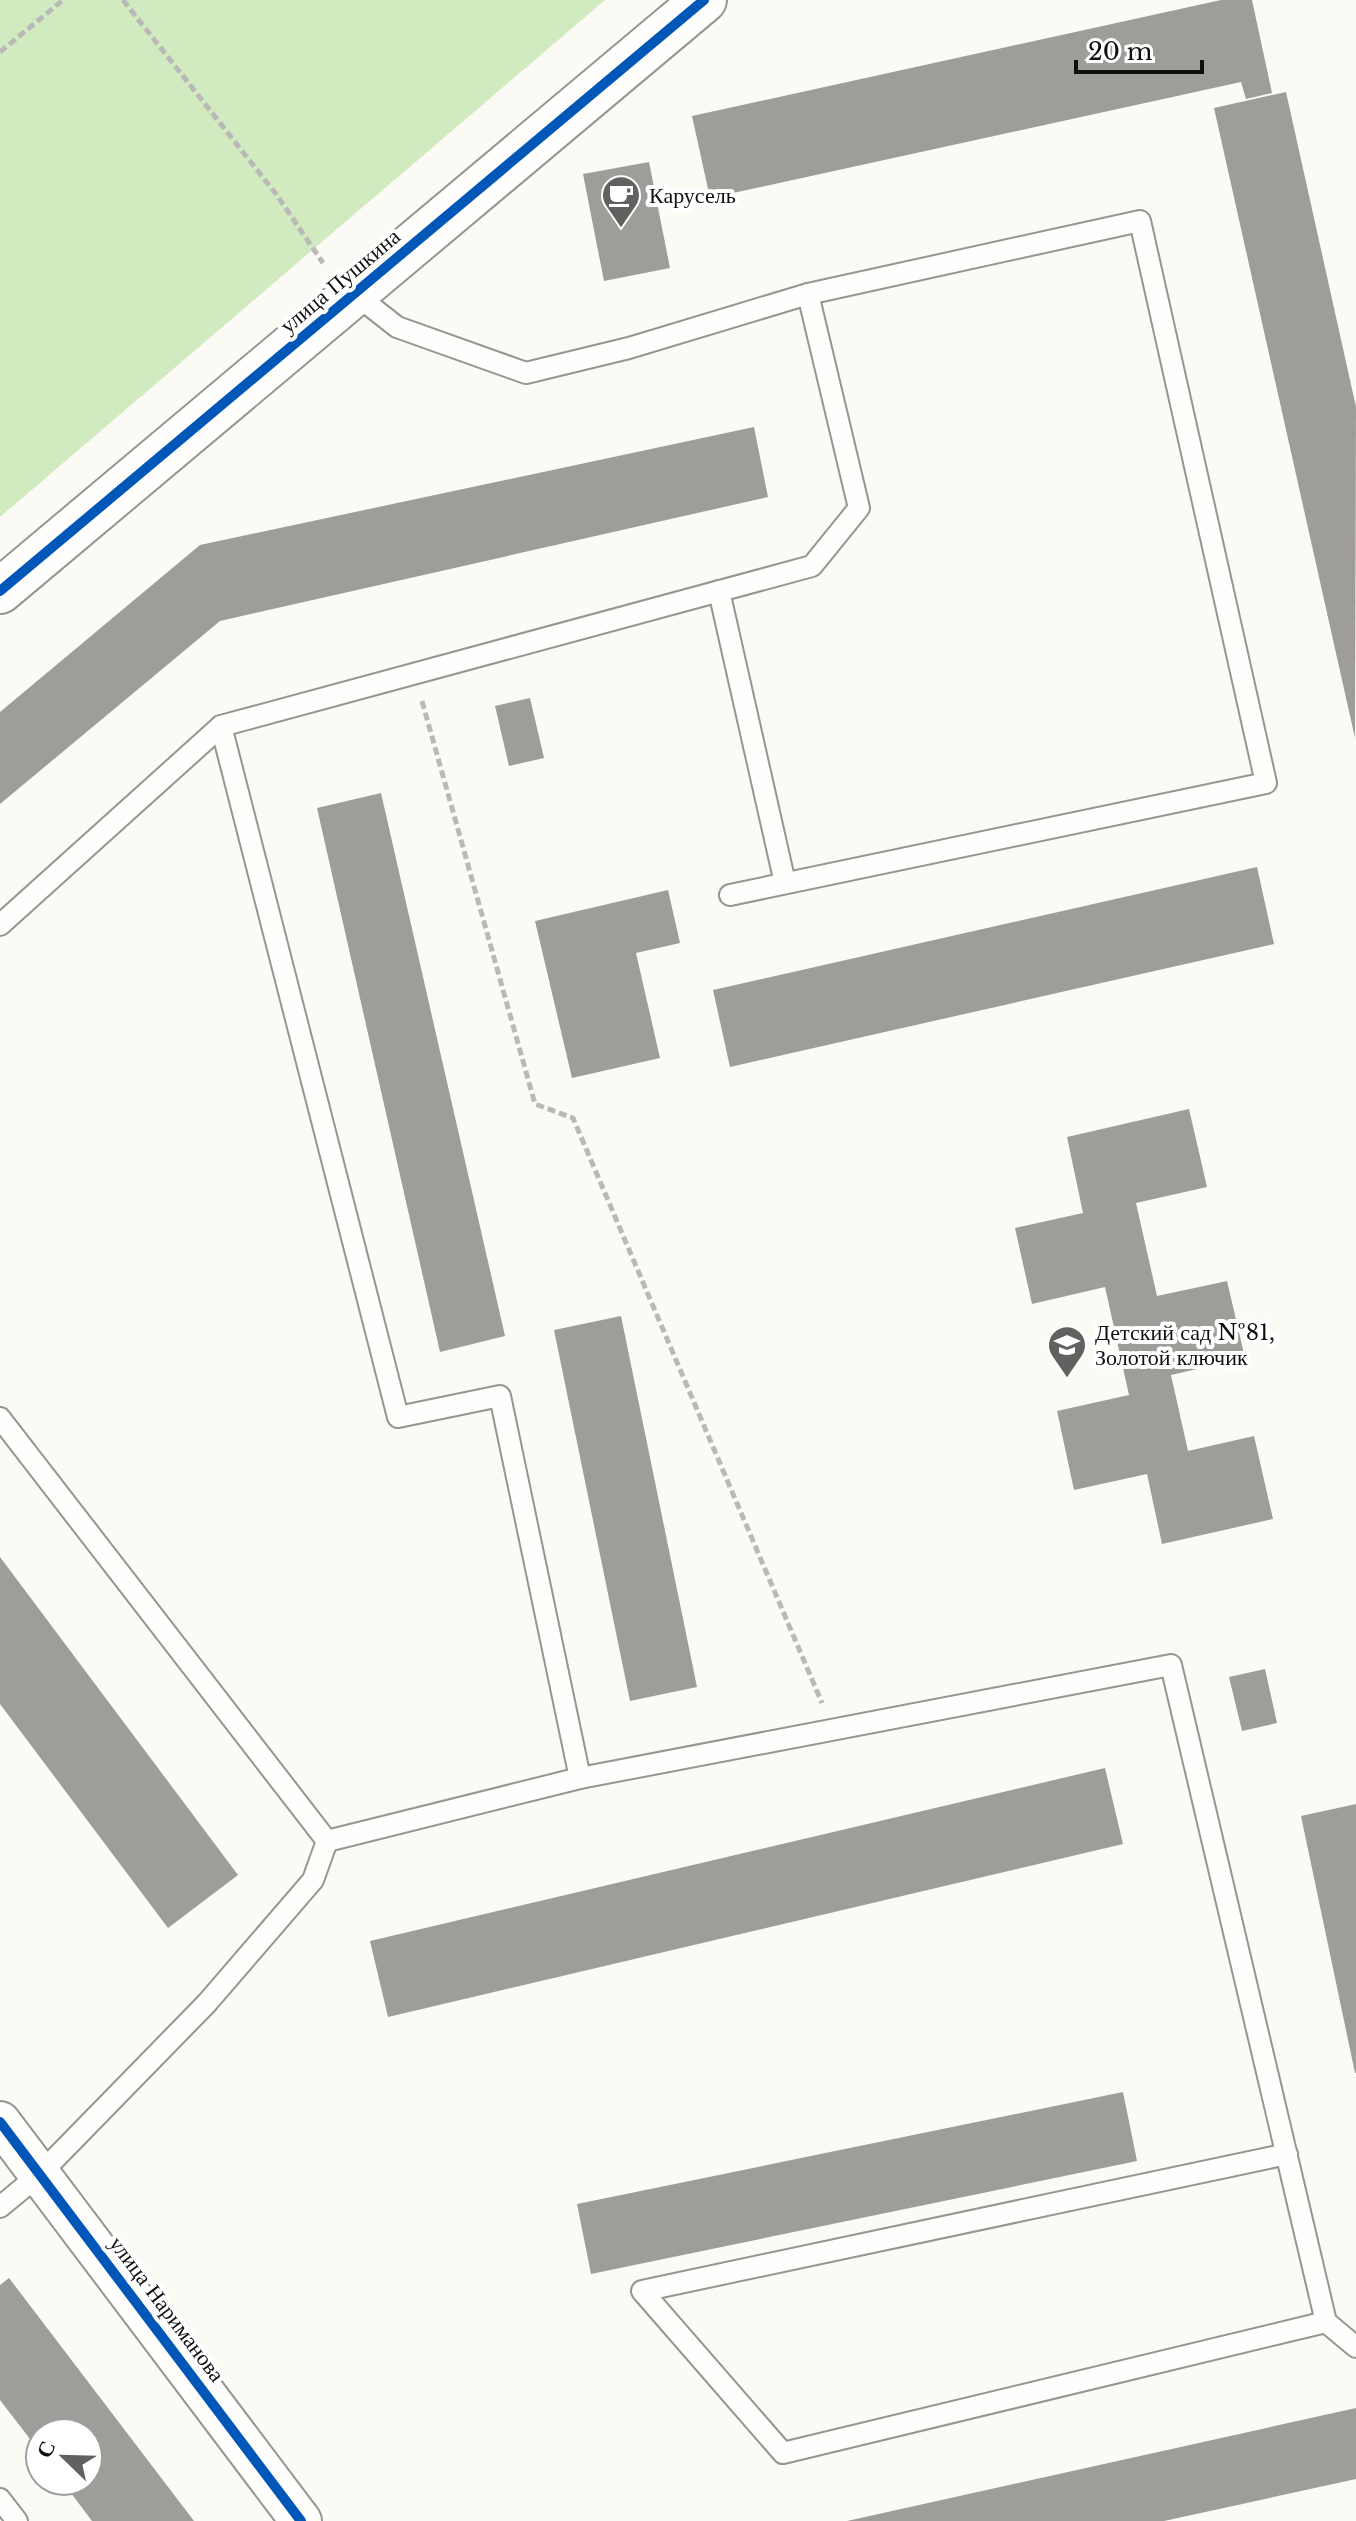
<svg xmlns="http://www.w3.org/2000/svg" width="1356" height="2521" font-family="'Libre Baskerville',serif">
<rect width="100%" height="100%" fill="#fcfaf4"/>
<path fill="#d2eac0" d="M0,0h605l-605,517z"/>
<g fill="#9f9d99">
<path d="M1221,0h31l20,93 -26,6 -5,-17 -531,116 -18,-82z"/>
<path d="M1286,92l70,315 -1,331 -141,-630z"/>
<path d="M649,162l21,106 -66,13 -21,-107z"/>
<path d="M754,427l14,70 -548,124 -220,183v-92l200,-167z"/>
<path d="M530,698l14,60 -35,8 -14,-60z"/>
<path d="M381,793l124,543 -65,16 -123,-544z"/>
<path d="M1257,867l17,77 -544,123 -17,-77z"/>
<path d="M668,890l12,53 -44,10 24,105 -88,20 -37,-157z"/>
<path d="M1189,1109l18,78 -71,16 21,93 70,-15 18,77 -74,17 17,76 66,-15 19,83 -111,25 -15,-70 -73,16 -17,-79 72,-16 -24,-108 -73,17 -17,-76 68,-15 -16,-76z"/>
<path d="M621,1316l76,371 -67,14 -76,-371z"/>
<path d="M0,1557l238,318 -70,53 -168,-224z"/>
<path d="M1265,1669l12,54 -35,8 -13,-54z"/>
<path d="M1105,1768l18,76 -735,173 -18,-76z"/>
<path d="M1356,1804v269h-1l-54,-257z"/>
<path d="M1123,2092l14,69 -546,113 -14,-70z"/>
<path d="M9,2278l185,243h-102l-30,-40h26v-48h-48v19l-40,-52v-115z"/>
<path d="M1356,2408v71l-192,42h-317z"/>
</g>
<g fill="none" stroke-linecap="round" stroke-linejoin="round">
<g stroke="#969592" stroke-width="24">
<g id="service">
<path d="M719,591l66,292"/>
<path d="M221,726l177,691 102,-21 80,382 591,-113 155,657 30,25"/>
<path d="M730,895l536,-112 -126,-562 -332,73"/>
<path d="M0,925l221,-199 591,-160 47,-58 -51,-214 -179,54 -103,25 -129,-46 -42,-33"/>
<path d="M0,1418l327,423 -14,39 -106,123 -167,171 -40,33"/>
<path d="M327,1841l253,-63"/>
<path d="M1287,2154l-645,137 141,162 543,-131"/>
<path d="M0,2499l17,22"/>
</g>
</g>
<g stroke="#969592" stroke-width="44">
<path id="minor" d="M0,2122l301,399"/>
</g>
<g stroke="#969592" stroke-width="48">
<path id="tertiary" d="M0,591l704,-591"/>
</g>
<g stroke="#b9b9b8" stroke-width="5" stroke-dasharray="8 4" stroke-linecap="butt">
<path d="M123,0l153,194 47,69"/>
<path d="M0,52l63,-52"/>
<path d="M422,701l113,403 38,14 249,585"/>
</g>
<use href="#service" stroke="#fffefd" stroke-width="20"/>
<use href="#minor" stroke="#fffefd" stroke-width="40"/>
<use href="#tertiary" stroke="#fffefd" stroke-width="44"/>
<g stroke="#fff" stroke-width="15">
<g id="cycleway">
<path d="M0,591l704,-591"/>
<path d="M0,2122l301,399"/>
</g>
</g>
<use href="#cycleway" stroke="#0057b8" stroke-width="10"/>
</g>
<defs>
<g id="cafe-pin" transform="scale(2)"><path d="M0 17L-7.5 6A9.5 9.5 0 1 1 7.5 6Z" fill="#62615f" stroke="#fff"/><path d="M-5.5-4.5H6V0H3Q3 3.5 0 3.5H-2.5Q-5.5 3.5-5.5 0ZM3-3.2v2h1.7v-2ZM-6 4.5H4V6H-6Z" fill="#fff"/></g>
<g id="school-pin" transform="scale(2)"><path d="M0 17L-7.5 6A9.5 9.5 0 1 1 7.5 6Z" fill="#62615f" stroke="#fff"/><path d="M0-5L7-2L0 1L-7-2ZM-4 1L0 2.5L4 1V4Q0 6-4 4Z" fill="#fff"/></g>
</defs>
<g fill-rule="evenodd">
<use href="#cafe-pin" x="621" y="195"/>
<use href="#school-pin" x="1067" y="1345"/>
</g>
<g text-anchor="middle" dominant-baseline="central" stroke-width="8" stroke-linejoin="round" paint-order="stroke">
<g font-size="22" fill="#0f0f0f" stroke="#fff" text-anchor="start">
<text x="649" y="195">Карусель</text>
<text x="1095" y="1332">Детский сад №81,<tspan x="1095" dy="25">Золотой ключик</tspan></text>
</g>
<g font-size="22" fill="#0f0f0f" stroke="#fff">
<text transform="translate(340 281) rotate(-40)">улица Пушкина</text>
<text transform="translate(167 2309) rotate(53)">улица Нариманова</text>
</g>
</g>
<g transform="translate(64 2457) rotate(293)"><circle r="38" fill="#ffffff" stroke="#9f9f9f" stroke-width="2"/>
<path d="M0-6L14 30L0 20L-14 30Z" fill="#62615f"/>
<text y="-12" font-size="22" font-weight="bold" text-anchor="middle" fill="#0f0f0f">С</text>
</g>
<path d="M1076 60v12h126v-12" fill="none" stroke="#0f0f0f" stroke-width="4"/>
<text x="1088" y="60" font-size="24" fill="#0f0f0f" stroke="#ffffff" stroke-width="6" paint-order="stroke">20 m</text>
</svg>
